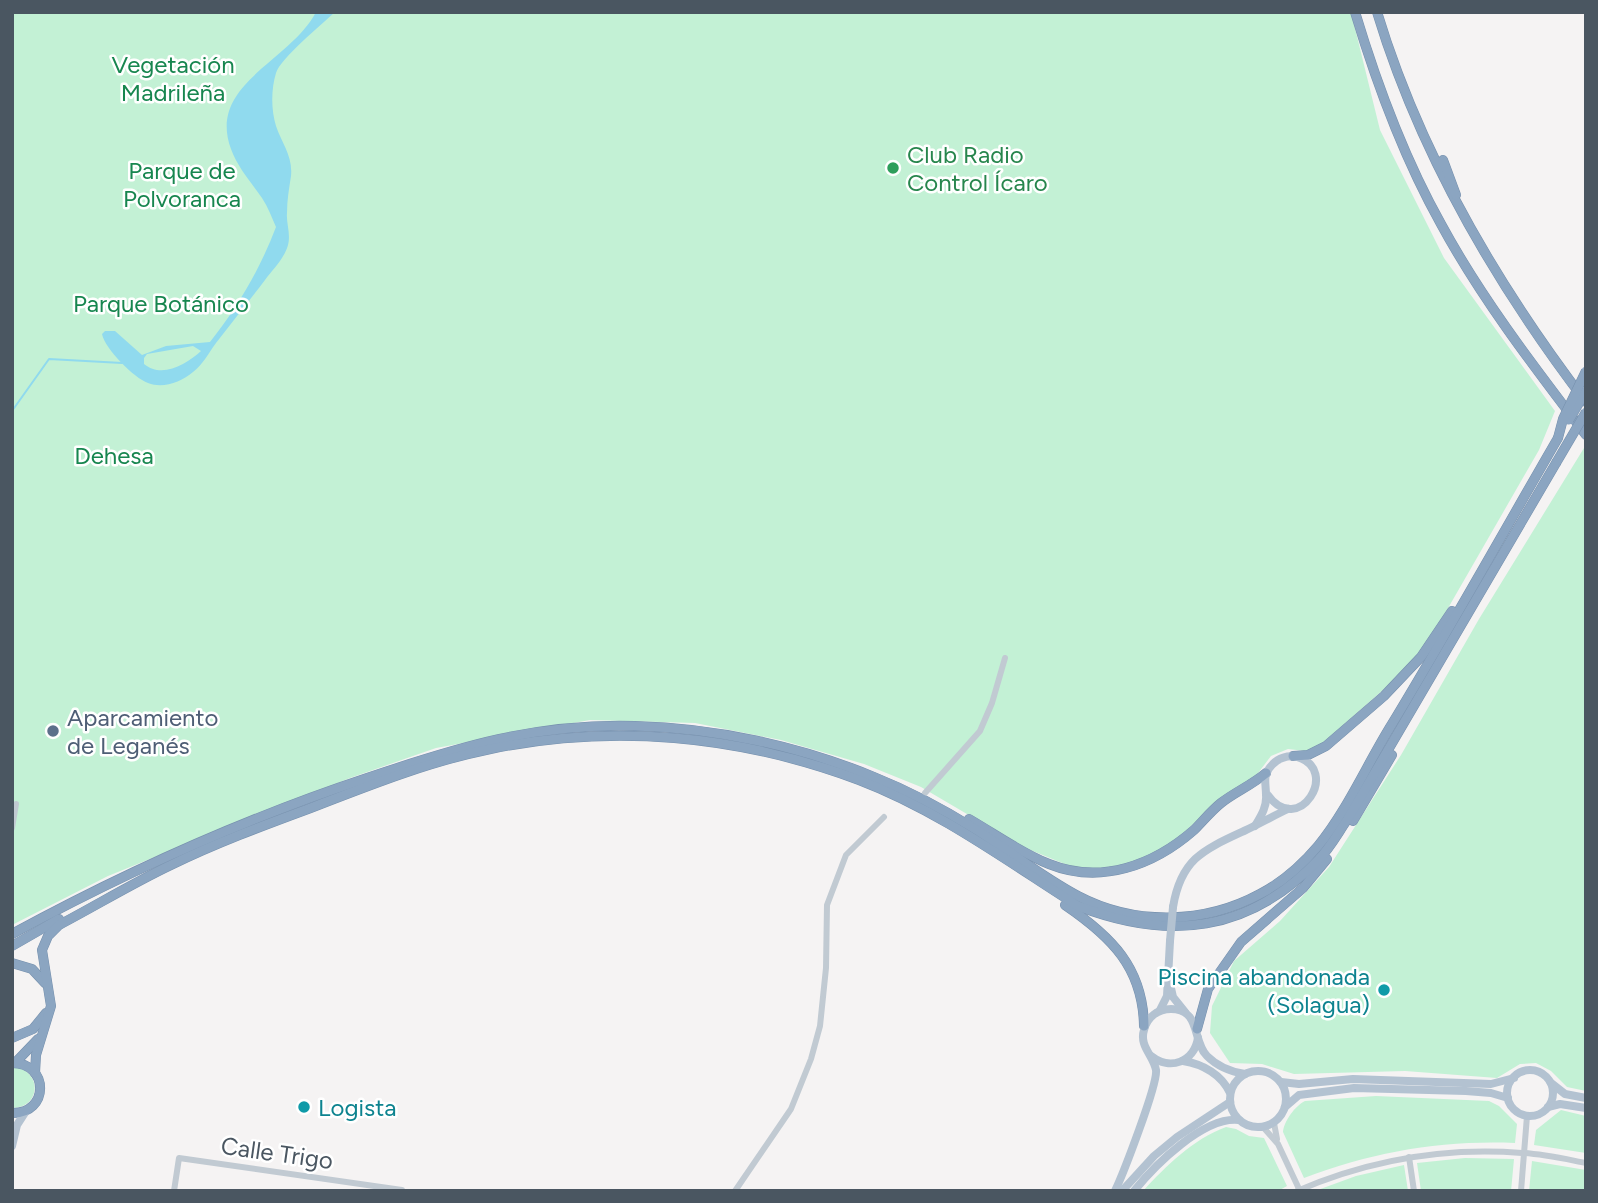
<svg xmlns="http://www.w3.org/2000/svg" width="1598" height="1203" font-family="Figtree,sans-serif">
<rect width="100%" height="100%" fill="#f5f3f3"/>
<g fill="#c3f1d5">
<path d="M12,12h1339l29,118 64,128 111,153 -16,39 -107,186 -25,33 -91,80 -11,2 -17,-2 -17,7 -19,25 -42,28 -40,36 -24,14 -40,10 -34,-2 -49,-20 -102,-60 -57,-23 -83,-24 -86,-17 -105,-3 -154,28 -86,30 -242,98 -96,49z"/>
<path d="M1584,448l2,2v641l-19,-4 -16,-16 -15,-8 -16,1 -23,14 -92,-7 -111,3 -32,-10 -32,-1 -20,-30 2,-27 22,-45 46,-40 49,-54 72,-112 78,-136z"/>
<path d="M16,1067c27,6 24,41 -4,41v-40z"/>
<path d="M1376,1096l113,5 10,5 18,18 -2,19c-74,-3 -142,9 -211,35l-21,-46c1,-11 12,-26 22,-31z"/>
<path d="M1561,1110l25,6v37l-52,-8 2,-15z"/>
<path d="M1226,1127l10,2 13,7 15,2 23,48 -9,5h-135c23,-25 50,-52 83,-64z"/>
<path d="M1465,1158l49,1 -3,32h-90l-4,-28z"/>
<path d="M1532,1161l54,9v21h-57z"/>
<path d="M1404,1165l4,26h-93l41,-15z"/>
</g>
<path fill="#90daee" fill-rule="evenodd" d="M316,12h19c-13,12 -55,47 -59,61 -5,16 -5,37 0,53 6,18 17,30 15,50 -2,13 -4,24 -4,37 -1,10 4,21 1,32 -4,14 -15,24 -23,35 -16,21 -33,42 -49,63 -8,11 -13,21 -23,29 -12,10 -30,17 -45,11 -14,-5 -43,-34 -46,-49l3,-3h10l27,24 24,-9 44,-4c28,-35 50,-73 66,-115 -4,-9 -8,-20 -14,-29 -11,-16 -24,-30 -31,-49 -24,-65 59,-87 85,-137zM193,346l8,5c-14,13 -39,28 -57,13v-6l3,-4z"/>
<g fill="none" stroke-linecap="round" stroke-linejoin="round">
<path stroke="#90daee" stroke-width="2" d="M12,411l37,-52 73,4"/>
<g stroke="#7690ad" stroke-width="10">
<g id="highway">
<path d="M1355,12c22,73 49,146 86,212 40,74 94,144 145,211"/>
<path d="M1377,12c43,142 119,272 209,390"/>
<path d="M1443,160l13,35"/>
<path d="M1293,756l15,-1 18,-9 58,-50 37,-39 31,-46"/>
<path d="M969,819c26,15 52,34 80,45 52,21 105,1 145,-34 9,-9 17,-19 27,-27 14,-11 31,-18 45,-30"/>
<path d="M1353,821l39,-66"/>
<path d="M1065,905c47,32 78,63 79,121"/>
<path d="M12,934c114,-62 232,-115 355,-156 92,-31 169,-55 268,-52 80,2 165,20 239,51 35,14 69,32 101,52 35,22 67,48 103,67 57,30 127,28 182,-2 23,-12 42,-29 58,-48 30,-37 49,-82 74,-122 57,-94 111,-191 166,-286"/>
<path d="M12,946l47,-27"/>
<path d="M12,963l20,6 13,14"/>
<path d="M1197,1029l11,-40 33,-47 62,-54 24,-29"/>
<path d="M12,1038l21,-9 13,-16"/>
<path d="M12,1063c38,0 37,51 0,50"/>
<path d="M15,1063l23,-24"/>
<path d="M35,1073l1,-18 15,-49 -9,-56 6,-14 11,-11c38,-20 74,-42 112,-60 45,-22 91,-39 137,-56 57,-22 119,-47 178,-59 125,-27 253,-15 373,30 79,30 148,81 219,126 91,35 171,27 241,-47 11,-11 19,-26 28,-39l209,-357"/>
</g>
</g>
<g stroke="#c1cad2" stroke-width="6">
<path d="M925,793l55,-62 12,-28 13,-45"/>
<path d="M12,828l4,-24"/>
<path d="M1274,1123l3,16"/>
<path d="M1263,1127l15,17 22,47"/>
<path d="M1409,1157l5,34"/>
<path d="M174,1191l5,-33 223,32"/>
<path d="M735,1191l56,-82 20,-50 9,-33 6,-58 1,-63 19,-50 38,-38"/>
<path d="M1297,1191c72,-31 148,-44 225,-38 21,1 43,6 64,10"/>
<path d="M1521,1191l6,-75"/>
</g>
<g stroke="#b3c2d1" stroke-width="8">
<path d="M1255,826c6,-10 12,-19 11,-31 0,-12 -4,-20 6,-30 6,-7 16,-10 25,-8 44,12 2,82 -30,37"/>
<path d="M1173,907c8,-48 30,-57 71,-76 15,-7 29,-15 44,-22"/>
<path d="M1170,984l3,13 12,15"/>
<path d="M1160,1010l7,-14 3,-55"/>
<path d="M1151,1056c19,15 43,6 47,-18"/>
<path d="M1183,1061c20,3 39,14 47,32"/>
<circle cx="1530" cy="1093" r="23"/>
<circle cx="1258" cy="1099" r="28"/>
<path d="M1281,1082l18,2 54,-5 138,5 23,-6"/>
<path d="M1551,1083l14,11 21,4"/>
<path d="M1285,1107l14,-12 55,-7 112,3 25,2 17,5"/>
<path d="M1548,1107l12,-3 26,4"/>
<path d="M12,1146l5,-21 9,-14"/>
<path d="M1115,1191c8,-17 43,-107 41,-121 -3,-15 -17,-24 -12,-40 3,-13 14,-21 27,-21 30,0 21,32 36,47 10,10 25,16 38,18"/>
<path d="M1122,1191l32,-35 23,-19 53,-35"/>
<path d="M1134,1191c21,-26 70,-75 105,-71"/>
</g>
<use href="#highway" stroke="#8ba5c1" stroke-width="9"/>
<g stroke="#7690ad" stroke-width="10" stroke-linecap="butt">
<g id="highway-bridge">
<path d="M1569,420l17,-29"/>
<path d="M1558,438l5,-19 23,-48"/>
<path d="M1556,463l30,-51"/>
</g>
</g>
<path stroke="#b3c2d1" stroke-width="8" d="M1170,941l3,-34"/>
<use href="#highway-bridge" stroke="#8ba5c1" stroke-width="9"/>
</g>
<circle fill="#2e9e5b" stroke="#fff" stroke-width="2.5" cx="893" cy="168" r="7"/>
<circle fill="#5c6f8a" stroke="#fff" stroke-width="2.5" cx="53" cy="731" r="7"/>
<g fill="#0f9aa8" stroke="#fff" stroke-width="2.5">
<circle cx="1384" cy="990" r="7"/>
<circle cx="304" cy="1107" r="7"/>
</g>
<g text-anchor="middle" dominant-baseline="central" stroke-width="5" stroke-linejoin="round" paint-order="stroke">
<g font-size="24" fill="#17864f" stroke="#fff">
<text x="173" y="64">Vegetación<tspan x="173" dy="28">Madrileña</tspan></text>
<text x="182" y="170">Parque de<tspan x="182" dy="28">Polvoranca</tspan></text>
<text x="161" y="303">Parque Botánico</text>
<text x="114" y="455">Dehesa</text>
</g>
<g font-size="24" fill="#27864d" stroke="#fff" text-anchor="start">
<text x="907" y="154">Club Radio<tspan x="907" dy="28">Control Ícaro</tspan></text>
</g>
<g font-size="24" fill="#4e5e75" stroke="#fff" text-anchor="start">
<text x="67" y="717">Aparcamiento<tspan x="67" dy="28">de Leganés</tspan></text>
</g>
<g font-size="24" fill="#0d838f" stroke="#fff" text-anchor="end">
<text x="1370" y="976">Piscina abandonada<tspan x="1370" dy="28">(Solagua)</tspan></text>
<text x="318" y="1107" text-anchor="start">Logista</text>
</g>
<g font-size="24" fill="#4a5661" stroke="#fff">
<text transform="translate(277 1153) rotate(8)">Calle Trigo</text>
</g>
</g>
<rect width="1598" height="1203" fill="none" stroke="#4a5661" stroke-width="28"/>
</svg>
